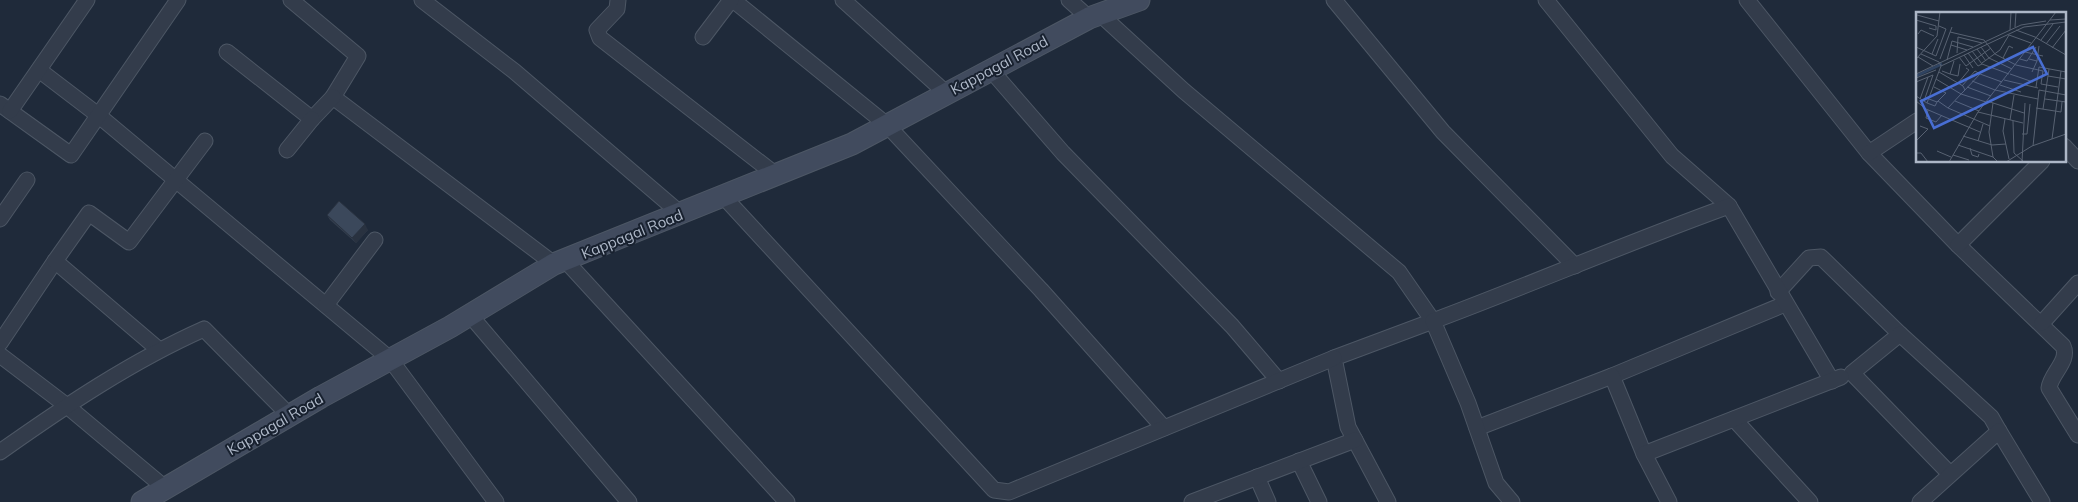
<svg xmlns="http://www.w3.org/2000/svg" width="2078" height="502" font-family="Mulish,sans-serif">
<rect width="100%" height="100%" fill="#1f2a3a"/>
<g fill="none" stroke-linecap="round" stroke-linejoin="round">
<g stroke="#4d5765" stroke-width="17">
<g id="street">
<path d="M291,0l67,56 -25,41 221,167"/>
<path d="M422,0l92,71 167,143"/>
<path d="M618,0l-1,9 -20,21 3,8 176,137"/>
<path d="M733,0l154,125 154,165 123,138"/>
<path d="M843,0l103,93"/>
<path d="M1069,0l20,18"/>
<path d="M1334,0l109,132 132,134"/>
<path d="M1546,0l126,156 57,50"/>
<path d="M1747,0l122,153 89,92 105,101c7,15 -12,27 -14,42l29,47"/>
<path d="M1100,14l84,77 215,181 34,49 -99,37 14,69 40,75"/>
<path d="M703,37l28,-37"/>
<path d="M227,52l85,67 21,-22"/>
<path d="M990,69l73,84 169,173 47,55"/>
<path d="M39,70l59,45 292,244 106,143"/>
<path d="M0,104l71,51 107,-155"/>
<path d="M10,111l77,-111"/>
<path d="M2064,146l14,15"/>
<path d="M287,150l25,-31"/>
<path d="M1869,153l48,-32"/>
<path d="M724,197l270,293 15,2 325,-134"/>
<path d="M0,219l27,-39"/>
<path d="M1958,245l84,-84"/>
<path d="M565,260l222,242"/>
<path d="M1778,292l31,-34 12,-1 79,77"/>
<path d="M326,305l49,-65"/>
<path d="M470,315l159,187"/>
<path d="M2042,323l36,-40"/>
<path d="M0,343l55,-82"/>
<path d="M158,349l-103,-88 34,-48 40,29 76,-101"/>
<path d="M0,355l67,51 98,82"/>
<path d="M1612,376l173,-72"/>
<path d="M1734,419l76,83"/>
<path d="M1477,428l135,-52 32,78"/>
<path d="M0,452c65,-46 132,-91 204,-123l85,86"/>
<path d="M1299,461l20,41"/>
<path d="M1950,474l-98,-101 48,-39 91,83 8,14"/>
<path d="M1257,477l11,25"/>
<path d="M1192,502l163,-62"/>
<path d="M1512,502l-16,-19 -28,-80 -35,-82c99,-37 196,-79 296,-115l103,175"/>
<path d="M1669,502l-25,-48 197,-77"/>
<path d="M1920,502l79,-71 43,71"/>
</g>
</g>
<g stroke="#4d5765" stroke-width="23">
<path id="secondary" d="M142,502l179,-105 129,-70 104,-63 298,-120 237,-126 50,-18"/>
</g>
<use href="#street" stroke="#333c4b" stroke-width="15"/>
<use href="#secondary" stroke="#414b5e" stroke-width="21"/>
</g>
<path fill="#333e4e" d="M327,215l41,15 -12,13 -26,-23z"/>
<path fill="#293240" d="M365,224l3,6 -12,13 -4,-5z"/>
<path fill="#3b485b" stroke="#293240" d="M339,201l26,23 -13,14 -25,-23z"/>
<g text-anchor="middle" dominant-baseline="central" stroke-width="4" stroke-linejoin="round" paint-order="stroke">
<g font-size="15" fill="#adb7c7" stroke="#18212f">
<text transform="translate(999 65) rotate(-28)">Kappagal Road</text>
<text transform="translate(632 234) rotate(-22)">Kappagal Road</text>
<text transform="translate(275 424) rotate(-30)">Kappagal Road</text>
</g>
</g>
<g transform="translate(1916 12)">
<rect width="150" height="150" fill="#1f2a3a"/>
<path fill="none" stroke="#2f4361" stroke-width="2.5" d="M0,64l26,-12"/>
<path fill="none" stroke="#586272" stroke-width="1" d="M1,3l22,6M0,8l20,6v4l-7,-2M134,8l16,-1M99,15l1,-15M94,18l1,-18M100,18l19,7 31,18M34,20l34,8 11,14M2,22l3,-4 13,6M93,23l22,8M42,25l24,6M125,28l12,-16M130,32l14,-18M35,33l16,5M0,35l20,9M65,35l8,11 23,11M136,36l14,-18M61,37l9,12M56,39l10,13M109,40l18,4M41,41l1,-16M52,41l10,13 4,-2 27,10M16,42l6,-15M79,42l21,11 27,6M48,43l9,13M20,44l10,-27 -7,-3M2,45l15,9M43,45l7,9 25,-18M87,46l6,-12 4,2M0,47l21,-23 3,-24M24,47l12,-32M104,47l7,2 9,-14M113,47l8,2 -5,11M31,48l5,-19 21,6M121,49l2,-15M66,51l18,-13 9,-15M25,54l83,-39 42,-5M26,59l8,3 4,-13M127,59l-2,13 17,3M23,60l24,14 2,4 -4,4 25,8M0,62l105,-49 25,-4M34,62l8,2 2,-12M94,62l23,8M132,64l18,3M0,66l20,-8M20,67l25,15 -13,14 -10,-7M88,68l34,8M56,69l23,9 43,9M0,70l17,-7 -9,26M42,71l11,-13 -3,-2M84,73l21,7M46,74l13,-15 5,3M18,75l12,6 -9,9M51,75l24,9M120,75l3,-20 27,5M49,78l15,-16 22,8M0,84l11,7 14,-37 -2,-4 -18,-8M4,87l8,-22M129,87l21,3M0,89l10,8 54,23M39,89l24,10M71,89l37,12M11,91l8,3 2,-4 -8,-3M77,91l-4,29 4,25 5,5M32,96l42,18M120,96l25,4 1,-10M127,97l6,-40M12,98l-2,8 10,4 6,-7M62,100l45,11M89,107l-2,12 6,28M94,108l4,-25M97,109l1,32 9,8M150,111v16M106,122h5l3,-30M47,124l29,9 14,-1M136,127l9,-68M0,129l12,-12 -8,-3M62,129l5,-17M42,133l35,12M117,134l6,-56 27,5M54,136l2,7 6,2 1,-3M21,139l14,6M0,141h5l7,9M37,143l16,5M33,150l29,-50 78,-100M90,150l26,-16 34,-12M106,150l3,-59"/>
<path fill="#486ed3" fill-opacity="0.15" stroke="#486ed3" stroke-width="2.5" d="M117,35l14,27 -113,54 -13,-27z"/>
<rect width="150" height="150" fill="none" stroke="#adb7c7" stroke-width="2.5"/>
</g>
</svg>
